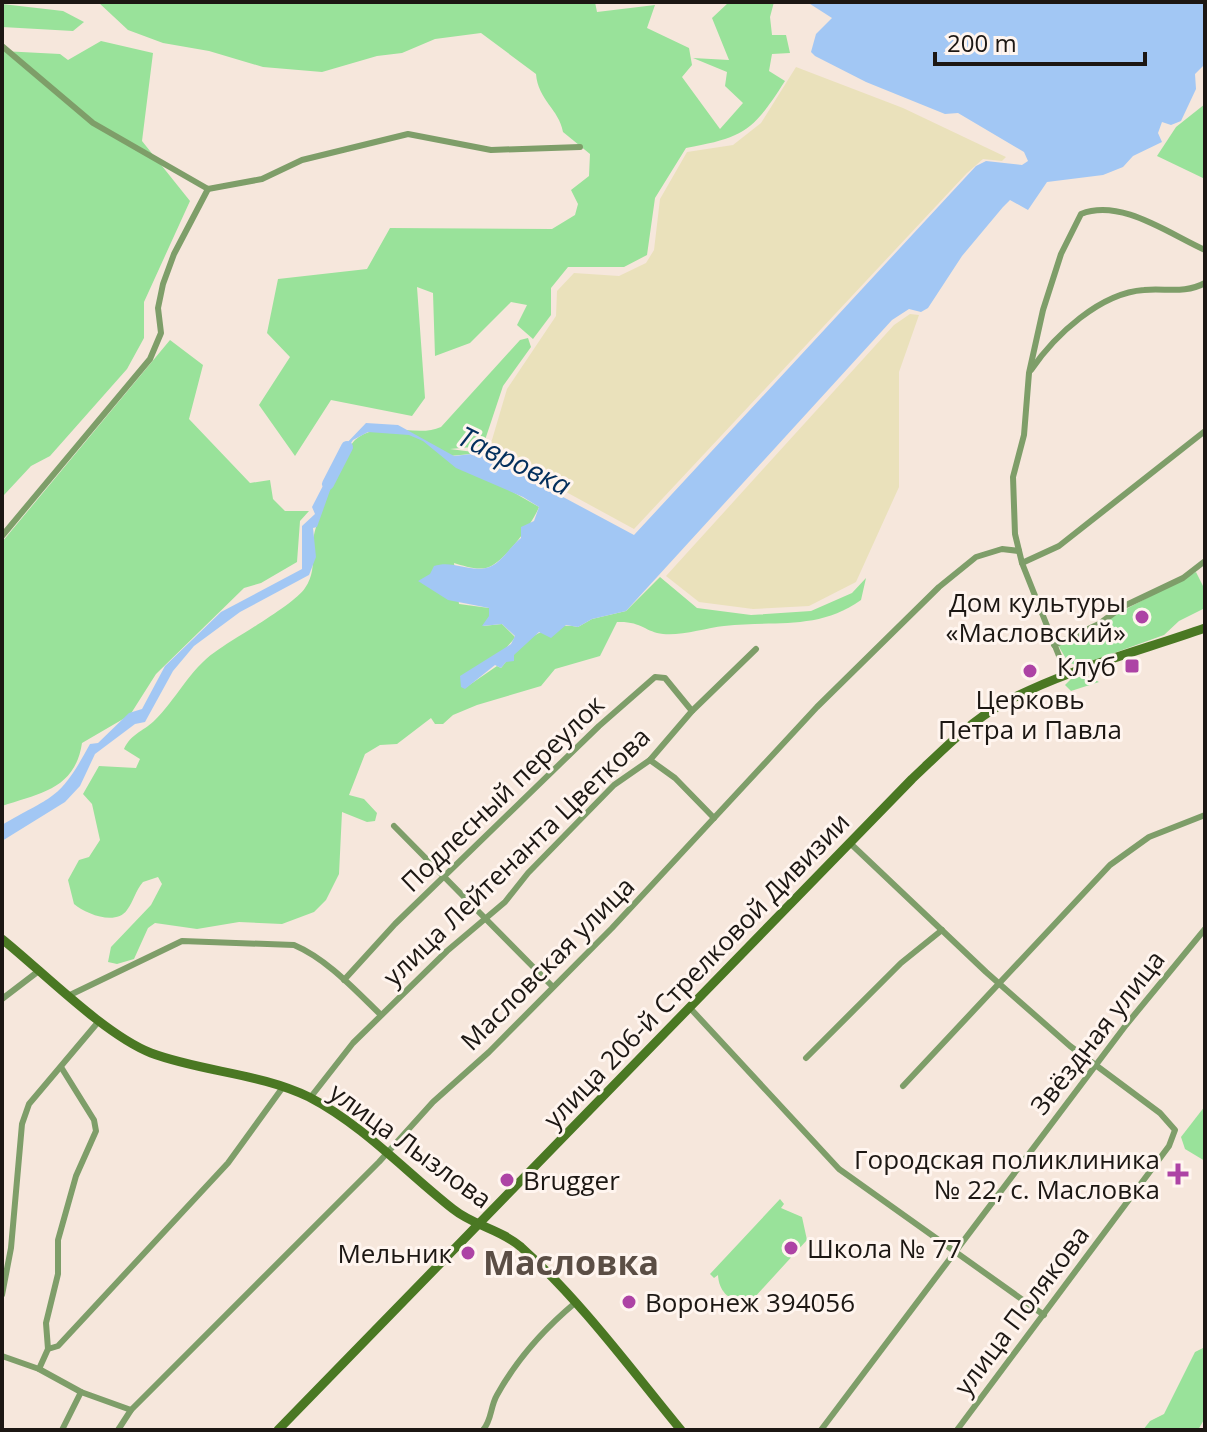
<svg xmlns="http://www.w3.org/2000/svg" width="1207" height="1432" font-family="'Open Sans',sans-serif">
<rect width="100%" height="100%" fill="#f6e7dc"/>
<g fill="#99e29a">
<path d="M98,2h497l2,10 58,-7 -8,23 42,20 3,17 -10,12 38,52 23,-26 -18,-17 2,-14 -34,-14 36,2 -17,-42 16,-15 46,-1 -4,15 2,18h14l4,18 -18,1 -3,17 16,10c-32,50 -40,56 -99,67l-31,50 -8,57 -23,12h-56l-17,21v27l-18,24 -16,-14 10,-20 -16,-3 -41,41 -35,13 -2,-63 -16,-6 8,111 -13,18 -81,-16 -36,56 -36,-51 31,-48 -23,-24 11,-54 89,-10 23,-41 162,1 23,-14 3,-11 -7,-14 18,-14 1,-22 -27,-22c-4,-23 -25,-32 -27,-58l-55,-41 -46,6 -33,14 -25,3 -55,16 -59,-5 -54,-16 -46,-8 -35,-13z"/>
<path d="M2,4l61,7 21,11 -11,9 -71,-4z"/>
<path d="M101,41l52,12 -11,88 48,60 -46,101v36l-17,31 -77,87 -19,10 -27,29 -2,7v-451l58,3 8,6z"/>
<path d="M1205,104v75l-48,-23 19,-29z"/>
<path d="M528,338l3,9 -28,39 -20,60 -33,3 31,4 -31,3 89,51c-6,16 -37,58 -53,61 -10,2 -22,-2 -32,-5l5,41 30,4 1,8 -7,10 19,-2 13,13c-4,8 -39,40 -50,51l32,-22 4,2c18,-24 45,-48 77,-41l14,-8 34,-8 34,-34 37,31 54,7 60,-4 41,-18 14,-15 -5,22c-43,31 -87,20 -137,26 -18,2 -43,10 -61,8 -18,-2 -21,-13 -46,-12l-17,34 -45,13 -14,17 -64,19 -24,10 -10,9h-8l-4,-6 -34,26 -17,1 -15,9 -16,41 15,4 13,14 -2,8 -8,1 -25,-10 -3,62 -13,26 -12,12 -32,12 -43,-2 -42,7 -42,-6 -7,5 -14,31 -17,5 -9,-2 3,-15 40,-42 11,-21 -4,-7 -15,5c-8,9 -9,19 -16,28 -11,16 -41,4 -53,-6l-6,-24 11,-20 10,-3 11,-17 -8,-36 -9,-10 16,-28 37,2 4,-9 -16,-10c7,-15 18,-17 30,-28 22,-21 36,-52 61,-69 19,-14 79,-47 90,-64 12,-18 6,-33 9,-53 3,-16 30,-85 41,-95 27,-23 60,-1 86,-13l79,-87z"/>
<path d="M170,340l33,25 -14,54 61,64 20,-3 3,19 12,12h24l-9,10 -3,41 -36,21 -17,5 -88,86 -26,41 -48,28c-7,46 -41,50 -80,63v-264z"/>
<path d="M1196,572l9,18v18l-26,13 -15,14 -86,31 -10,-4 -10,-17z"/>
<path d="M1087,676l12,6 -28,9 -6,-6 7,-7z"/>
<path d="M1205,1106v55l-20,-12 -4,-12z"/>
<path d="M780,1199l4,5 -3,4 21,9 5,23 -53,58c-19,8 -35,-3 -36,-23l-4,3 -4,-4z"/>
<path d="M1205,1347v71l-7,12h-55l7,-9 14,-7 31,-62z"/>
</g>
<g fill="#eae1bb">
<path d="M796,67l107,41 103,49 -4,4 -19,-2 -16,14 -333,356 -145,-79 18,-61 49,-73 1,-25 17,-18 45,3 27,-13 8,-13 6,-51 27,-47 46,-7 28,-22z"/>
<path d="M910,314l9,1 -20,57v115l-43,95 -47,24 -56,3 -54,-7 -33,-26 228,-251z"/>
</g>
<path fill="#a2c7f4" d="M807,2h398v62l-10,10 1,15 -15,32 -10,4 -9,-3 -4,11 4,9 -29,14 -10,11 -20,8 -56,7 -19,28 -18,-10 -7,7 -41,49 -34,52 -7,4 -12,-3 -17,11 -266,291 -34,8 -14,8 -12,-2 -15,13 -12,-6 -25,23v6l-8,1 -5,6 -6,-3 -30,24 -4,-2 -1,-11 51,-32 4,-8 -13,-12 -20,2 7,-10v-8l-41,-8 -30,-19 12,-7 4,-8c19,-6 34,6 52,2 15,-3 23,-21 35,-30v-11l13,-6 5,-14 -16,-10 -67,-29 -33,-27 -14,-6 -41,-3 -15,8 -11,17 -25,70 -4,1 3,29 -7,18 -69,37 -46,34 -21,25 -28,51 -10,2 -40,30 -15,32 -15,16 -63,39v-16c53,-31 57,-24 88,-81l8,-1 31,-30 13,-4 23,-43 56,-54 81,-43v-43l13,-12 -3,-7 31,-60 23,-24 32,2 56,31 27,-3 153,82 342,-369 10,-5 36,4 6,-4 -4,-9 -66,-39 -13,1 -79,-32 -51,-26 -4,-4 5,-18 16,-16z"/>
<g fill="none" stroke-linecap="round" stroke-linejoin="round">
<path stroke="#a2c7f4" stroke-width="12" d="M328,484l19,-37"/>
<g stroke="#7e9e69" stroke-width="6">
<path d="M2,46l91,77 115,66 54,-10 40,-19 106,-26 83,16 89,-3"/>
<path d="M1031,370c24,-35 69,-77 113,-80 22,-2 41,4 61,-7"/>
<path d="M2,536l148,-177 11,-26 -3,-25 5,-24 11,-30 34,-65"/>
<path d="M1022,563l37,-17 146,-115"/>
<path d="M1054,645l45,-21 23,-17 61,-29 22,-17"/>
<path d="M1067,676l-45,-113 -7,-29 -2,-57 11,-42 5,-62 14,-63 18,-56 20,-40c40,-16 88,20 124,36"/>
<path d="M650,760l25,18 39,40"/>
<path d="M394,826l158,160"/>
<path d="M851,844l135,128 84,74 90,67 15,17 -6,16 -212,284"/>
<path d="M344,980l51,-56 204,-198 56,-49 10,1 27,33"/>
<path d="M70,995l112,-54 112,4c33,14 61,45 87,70"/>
<path d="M2,999l38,-29"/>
<path d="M690,1008l149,161 205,146"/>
<path d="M806,1058l95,-95 41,-33"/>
<path d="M903,1086l207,-221 39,-28 56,-22"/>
<path d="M310,1098l43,-55 94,-92 58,-49 23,-29 86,-88 36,-25 42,-49 64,-62"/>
<path d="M2,1295l9,-47 11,-124 7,-20 70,-83"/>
<path d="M48,1349l-2,-26 12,-49v-34l18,-64 20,-45 -2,-11 -33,-53"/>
<path d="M2,1356l37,13"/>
<path d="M81,1392l50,18"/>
<path d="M62,1430l19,-38 -42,-23 9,-20 10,-3 170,-183 55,-76"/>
<path d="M118,1430l13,-20 248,-248 54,-60 56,-50 123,-124 205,-221 122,-120 37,-30 26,-8 17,2"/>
<path d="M483,1430c9,-10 7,-23 14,-35 20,-36 47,-66 78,-92"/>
<path d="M821,1430l305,-405 79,-96"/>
</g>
<g stroke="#4a7823" stroke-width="9">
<path d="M2,939c41,33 103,96 149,114 51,19 109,20 158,44 54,28 97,75 144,112 21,17 47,20 68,38 60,54 109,121 160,183"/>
<path d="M278,1430l634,-651c28,-26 56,-56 90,-75 59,-33 138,-53 203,-76"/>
</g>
</g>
<g fill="#ad43a5" stroke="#fff5ef" stroke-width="3">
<circle cx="1142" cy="617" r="8"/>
<rect x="1124" y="658" width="16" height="16" rx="4"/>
<circle cx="1030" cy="671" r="8"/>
<path d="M1174 1162h8v8h8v8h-8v8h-8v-8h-8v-8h8z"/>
<circle cx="507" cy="1180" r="8"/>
<circle cx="791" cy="1248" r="8"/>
<circle cx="468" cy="1253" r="8"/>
<circle cx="629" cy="1302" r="8"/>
</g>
<g text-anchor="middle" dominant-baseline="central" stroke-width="6" stroke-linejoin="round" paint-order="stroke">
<g font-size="26" fill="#1c1713" stroke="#fff5ef" text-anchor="end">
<text x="1126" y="602">Дом культуры<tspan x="1126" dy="30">«Масловский»</tspan></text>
<text x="1116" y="666">Клуб</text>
<text x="1030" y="699" text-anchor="middle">Церковь<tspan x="1030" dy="30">Петра и Павла</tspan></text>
<text x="1160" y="1159">Городская поликлиника<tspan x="1160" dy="30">№ 22, с. Масловка</tspan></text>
<text x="523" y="1180" text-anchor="start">Brugger</text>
<text x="807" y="1248" text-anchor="start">Школа № 77</text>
<text x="452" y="1253">Мельник</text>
<text x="645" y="1302" text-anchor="start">Воронеж 394056</text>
</g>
<g font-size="26" fill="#1c1713" stroke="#fff5ef">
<text transform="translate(502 793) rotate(-44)">Подлесный переулок</text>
<text transform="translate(516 856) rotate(-44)">улица Лейтенанта Цветкова</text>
<text transform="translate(547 963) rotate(-45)">Масловская улица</text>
<text transform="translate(696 970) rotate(-46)">улица 206-й Стрелковой Дивизии</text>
<text transform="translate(1097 1032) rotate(-52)">Звёздная улица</text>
<text transform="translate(411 1145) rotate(36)">улица Лызлова</text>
<text transform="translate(1021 1310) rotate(-53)">улица Полякова</text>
</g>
<g font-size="28" font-style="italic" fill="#032f5d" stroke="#fff5ef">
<text transform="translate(515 460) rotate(26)">Тавровка</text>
</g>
<g font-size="34" font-weight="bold" fill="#5b4e45" stroke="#fff5ef">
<text x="571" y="1262">Масловка</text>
</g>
</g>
<rect width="1207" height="1432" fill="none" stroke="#1c1713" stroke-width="8"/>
<path d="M935 52v12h210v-12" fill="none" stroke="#1c1713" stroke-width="4"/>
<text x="947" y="52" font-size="24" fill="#1c1713" stroke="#fff5ef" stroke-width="6" paint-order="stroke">200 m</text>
</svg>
